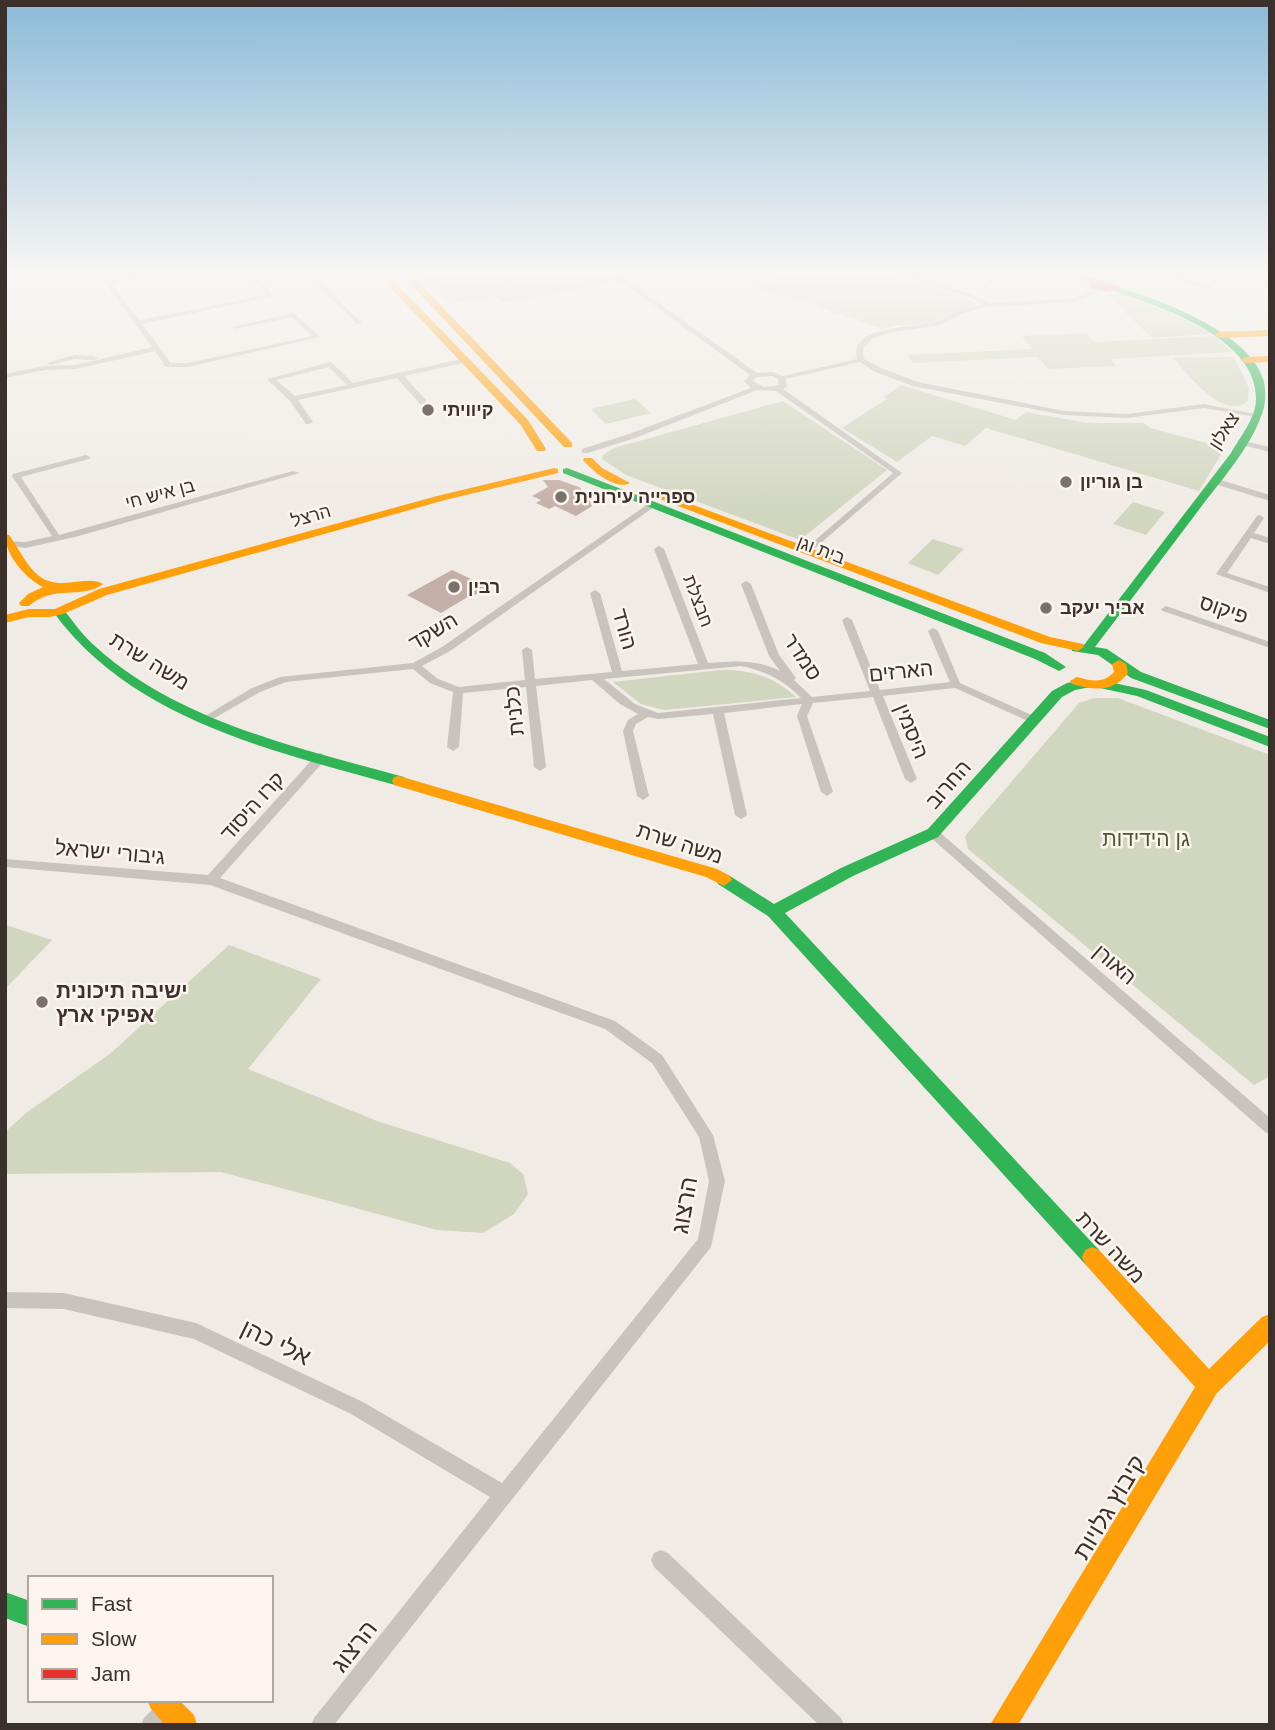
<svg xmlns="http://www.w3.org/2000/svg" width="1275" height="1730" font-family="Arial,Heebo,sans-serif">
<rect width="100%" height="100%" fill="#f0ebe5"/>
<g fill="#d1d6bf">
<path d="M424,275h206l3,4 -129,24 -9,-7 -44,8 -27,-24z"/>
<path d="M774,275h118l72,22 14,7 -52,21h-30l-14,4 -84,-30 -44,-10 24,-11z"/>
<path d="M1118,293l68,27 25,14 -59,4 -44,-43z"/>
<path d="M1086,333l8,9 120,-6 18,16 -121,7 5,7 -68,3 -10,-12 -125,6 -5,-8 124,-6 -10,-13z"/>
<path d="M1234,357l15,31 -1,13c-25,21 -60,-27 -75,-43z"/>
<path d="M901,385l115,35 10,-8 61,11h57l6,5 75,20 -26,43 -213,-63 -21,18 -33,-10 -35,26 -55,-34 45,-29 -3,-2z"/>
<path d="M635,399l16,14 -45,11 -15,-15z"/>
<path d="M783,401l104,69 -87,70 -174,-65 -24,-16 1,-4 11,-7z"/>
<path d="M1133,502l32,10 -19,23 -33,-11z"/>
<path d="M933,539l31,10 -26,26 -30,-12z"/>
<path d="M721,670c30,0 52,6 75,27l-132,13 -23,-6 -28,-22z"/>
<path d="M1094,698h24l152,57v321l-16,9 -286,-236 -3,-13 114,-133z"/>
<path d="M6,925l46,15 -47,49v-63z"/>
<path d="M229,945l92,34 -73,90 129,52 133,42 13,11 5,20 -14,20 -31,19 -46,-3 -216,-58 -216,2v-42l21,-19 85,-60z"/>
</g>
<g fill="#c3afa7">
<path d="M543,480h16l20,7 6,5 7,14 -16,10 -21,-10 -6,3 -13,-6 5,-3 -9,-4 16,-9z"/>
<path d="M452,570l23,11h13v12l-17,2 -30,18 -34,-18z"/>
</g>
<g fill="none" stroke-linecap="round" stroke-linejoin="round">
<g fill="#c9c3be" fill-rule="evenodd">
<path d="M95,275h7l7,6 30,-6h13l-40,9 27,36 127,-25 -17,-20h6l19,21 -132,28 29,39h17l124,-27 -19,-19 -58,12 -3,-2 62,-14 26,24 -132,30h-22l-11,-16 -79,18 -31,1 -40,8v-4l40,-8 31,-1 76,-18 -46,-63z"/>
<path d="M307,275h7l47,47v2h-4z"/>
<path d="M612,275h7l138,98 16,-1 10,4 74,-17c-8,-34 56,-31 75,-36 8,-2 16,-8 25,-11 8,-4 17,-5 26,-8l-14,-7 -70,-22h10l64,20 18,8 84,-5 25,-11 3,2 -1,1 -26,12 -89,5 -23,6 -28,13 -45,6 -19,7 -8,8 -1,5 1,7 17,9 37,14 146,29 63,3 77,-10 56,11 -4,2 -52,-9 -77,10 -63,-3 -151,-29 -38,-14 -15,-10 -74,17 1,7 -4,3 119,84 -94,81 -3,-1v-4l88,-76 -117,-82 -19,-1 -122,48 -47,15h-6v-4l47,-15 122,-46 -7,-7 6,-6zM772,376l6,3 1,6 -15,2 -12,-6 5,-4z"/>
<path d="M996,275h8l-13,8h-4v-2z"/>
<path d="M1118,275h7l-12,8h-4v-2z"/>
<path d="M1161,275h11l35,9 14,-9h7l-20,13z"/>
<path d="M1240,275h11l19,5v4z"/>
<path d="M75,355l19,1 4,2 -4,2 -19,-1 -25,6 -4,-2z"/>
<path d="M466,358l4,2 -1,2 -65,14 22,24v4h-6l-23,-26 -99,22 15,22 -4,2h-3l-16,-23 -23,-22 64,-17 22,21zM329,367l18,18 -52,11 -19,-16z"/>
<path d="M1238,440l32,7v5l-32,-8z"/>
<path d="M86,455l4,2 -1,2 -68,18 38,58 234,-64 7,2 -225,64 -50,11 -19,-3v-4l19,1 27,-6 -40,-60 1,-2z"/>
<path d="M1214,478l56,17v6l-59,-18 -1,-2z"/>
<path d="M651,502l3,1v4l-204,144 -28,15 16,13 21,8 66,-7 -3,-30 5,-3 5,3 3,29 77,-7 -22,-79 5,-3 5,3 22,78 76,-7 -44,-115 5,-3 5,3 44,114c26,-2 48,-4 72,8l-11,-15 -28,-72 5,-3 5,3 28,71 17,23 -2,2 18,17 58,-6 -28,-71 5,-3 5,3 28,70 70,-8 -22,-51 5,-3 5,3 22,52 76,34 1,2 -1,2h-8l-73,-33 -72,8 34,83 -6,4 -6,-4 -32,-82 -60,6 -6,13 26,76 -6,4 -6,-4 -24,-76 5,-12 -78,9 23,102 -6,4 -6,-4 -22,-101 -55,5 -10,-2 -12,7 -3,7 16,65 -6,4 -6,-4 -14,-65 5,-11 10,-6 -18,-10 -28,-24 -56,6 10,81 -6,4 -6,-4 -8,-80 -63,6 -4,54 -6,4 -6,-4 6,-55 -23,-9 -17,-14 -127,13 -26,10 -49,28h-8l-1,-2 50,-30 28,-11 133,-14 29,-16zM741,666c25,5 42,14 60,32l-143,15 -23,-9 -31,-25z"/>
<path d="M1260,515l4,3 -10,15 16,5v6l-19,-6 -24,35 43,14v6l-54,-19 41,-58z"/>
<path d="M1166,606l104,36v6l-107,-37 -2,-2z"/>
<path d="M321,753l6,4 -2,3 -105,118 395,143 47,34 51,80 12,46 -14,66 -377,478h-23l3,-7 176,-221 -139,-83 -157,-75 -130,-30 -59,-1v-16l59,1 132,30 167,79 139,81 196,-244 11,-58 -10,-44 -47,-74 -47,-34 -395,-144 -205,-18v-8l203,16 109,-121z"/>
<path d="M933,829l4,1 333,288v16l-5,-2 -336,-296 -2,-3z"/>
<path d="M661,1550l7,3 173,165 3,7h-25l-165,-158 -3,-7 3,-7z"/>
<path d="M162,1700l13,1 3,7 -3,7 -9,10h-25l3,-7z"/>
</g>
<g fill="#30b455" fill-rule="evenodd">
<path d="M1117,287c42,12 136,47 147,95 2,11 2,21 -2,32 -12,34 -39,64 -61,93 -35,46 -70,93 -106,140l12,2 34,23 129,48v9l-139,-51 -33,-23 -26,-4 -1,-3 6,-4 7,1 147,-192c9,-16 25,-35 25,-54 1,-61 -95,-92 -142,-108l-1,-2z"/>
<path d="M567,468l478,185 21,14 -7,4 -24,-12 -472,-186v-4z"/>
<path d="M60,609l4,1c10,13 20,27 32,37 83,75 203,101 308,130l2,4 -7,5c-122,-34 -266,-65 -345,-173z"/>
<path d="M1086,680l5,1v6l-16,3 -13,7 -124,140 -85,39 -68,37 314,337 3,7 -3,7 -7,3 -7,-3 -317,-348 -50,-32 -2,-4 8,-6 6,2 44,28 67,-36 87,-39 124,-138 15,-8z"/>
<path d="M1105,681l41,9 124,47v10l-133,-51 -37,-8v-6z"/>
<path d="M5,1592l25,9v26l-25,-9z"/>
</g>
<g fill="#ff9f0a" fill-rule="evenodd">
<path d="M407,276h6l159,167v4h-8l-157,-167z"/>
<path d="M387,280h6l135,140 18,29 -1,2h-8l-17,-27 -133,-140z"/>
<path d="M1270,330v6l-51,2 -4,-3 4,-3z"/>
<path d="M1270,356v6l-24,1 -5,-3 5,-3z"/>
<path d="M584,458h8l10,10 28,15c-13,8 -38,-12 -47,-23z"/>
<path d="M554,468l4,1v4l-113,27 -338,95 -44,19 -13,3h-21l-24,6v-8l24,-6h26l44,-20 338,-93z"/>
<path d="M661,493l389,144 33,7 1,3 -6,4 -37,-8 -384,-145 -1,-2z"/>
<path d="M5,534l4,1c9,12 18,32 30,41 21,16 50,-2 64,8 -21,16 -50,0 -74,22h-8l-2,-3 9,-9 15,-7c-18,-9 -38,-32 -38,-53z"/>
<path d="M1119,660l7,4 2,9c-15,20 -34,17 -56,11l-2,-3 7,-4c14,4 26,7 37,-5l-2,-8z"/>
<path d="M399,776l318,93 13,7 2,4 -8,6 -18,-9 -312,-92 -2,-4 2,-4z"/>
<path d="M1092,1247l7,3 110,119 53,-52 8,-3v27l-53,52 -199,332h-28l205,-338 -110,-123 -3,-7 3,-7z"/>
<path d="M147,1700h32l15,15 3,10h-32l-14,-16z"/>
</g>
<path fill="#e5322d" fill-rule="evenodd" d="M1069,275h14l39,12 -14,5 -17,-4v-6z"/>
</g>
<linearGradient id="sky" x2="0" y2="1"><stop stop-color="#8bbad8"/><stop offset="0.53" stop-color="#f8f6f3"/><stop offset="1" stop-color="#f8f6f3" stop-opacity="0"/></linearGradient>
<rect width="1275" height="517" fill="url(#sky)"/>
<g fill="#7a716c" stroke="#fbf5ee" stroke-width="2.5">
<circle cx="428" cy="410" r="7"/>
<circle cx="1066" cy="482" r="7"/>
<circle cx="561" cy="497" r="7"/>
<circle cx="454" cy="587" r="7"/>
<circle cx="1046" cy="608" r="7"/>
<circle cx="42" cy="1002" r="7"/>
</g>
<g text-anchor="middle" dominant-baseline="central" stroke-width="5" stroke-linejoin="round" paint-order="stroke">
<g font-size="18" font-weight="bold" fill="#3b302b" stroke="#fbf5ee" text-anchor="start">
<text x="442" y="410">קיוויתי</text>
<text x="1080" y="482">בן גוריון</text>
<text x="575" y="497">ספרייה עירונית</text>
<text x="468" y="587">רבין</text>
<text x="1060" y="608">אביר יעקב</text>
</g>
<g font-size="18" fill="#3b302b" stroke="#fbf5ee">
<text transform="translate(1224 431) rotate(-57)">צאלון</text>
<text transform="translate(160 494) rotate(-15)">בן איש חי</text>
<text transform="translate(311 516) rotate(-16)">הרצל</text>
<text transform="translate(821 550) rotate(21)">בית וגן</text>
<text transform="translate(698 601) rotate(69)">חבצלת</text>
</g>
<g font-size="21" fill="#3b302b" stroke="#fbf5ee">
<text transform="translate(1224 609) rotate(19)">פיקוס</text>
<text transform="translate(625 629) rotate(74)">הורד</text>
<text transform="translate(433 631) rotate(-31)">השקד</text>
<text transform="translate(803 657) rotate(56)">סמדר</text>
<text transform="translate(150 661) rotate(32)">משה שרת</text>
<text transform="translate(901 671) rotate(-6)">הארזים</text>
<text transform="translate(514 711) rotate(-96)">כלנית</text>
<text transform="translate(912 731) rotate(68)">היסמין</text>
<text transform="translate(948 784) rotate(-49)">החרוב</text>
<text transform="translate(252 806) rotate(-48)">קרו היסוד</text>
<text transform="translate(680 843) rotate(18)">משה שרת</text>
<text transform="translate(110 852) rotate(5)">גיבורי ישראל</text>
<text transform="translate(1115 964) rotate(41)">האורן</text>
<text transform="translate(1111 1247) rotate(47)">משה שרת</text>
</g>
<g font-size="21" fill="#4a5a2e" stroke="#fbf5ee">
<text x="1146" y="838">גן הידידות</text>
</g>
<g font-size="21" font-weight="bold" fill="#3b302b" stroke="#fbf5ee" text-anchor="start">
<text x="56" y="990">ישיבה תיכונית<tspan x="56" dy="24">אפיקי ארץ</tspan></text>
</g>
<g font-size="24" fill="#3b302b" stroke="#fbf5ee">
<text transform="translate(684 1205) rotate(-80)">הרצוג</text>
<text transform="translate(276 1342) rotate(26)">אלי כהן</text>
<text transform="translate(1109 1507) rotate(-59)">קיבוץ גלויות</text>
<text transform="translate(354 1646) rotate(-52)">הרצוג</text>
</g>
</g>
<rect width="1275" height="1730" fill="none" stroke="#3b302b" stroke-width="14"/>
<rect x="28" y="1576" width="245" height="126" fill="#fbf5ee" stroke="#aea6a0" stroke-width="2"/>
<rect x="42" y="1599" width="35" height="10" fill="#30b455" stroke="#aea6a0" stroke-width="2"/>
<text x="91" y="1611" font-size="21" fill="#3b302b">Fast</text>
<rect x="42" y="1634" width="35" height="10" fill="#ff9f0a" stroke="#aea6a0" stroke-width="2"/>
<text x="91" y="1646" font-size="21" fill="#3b302b">Slow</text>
<rect x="42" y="1669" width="35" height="10" fill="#e5322d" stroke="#aea6a0" stroke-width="2"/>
<text x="91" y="1681" font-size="21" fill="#3b302b">Jam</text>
</svg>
